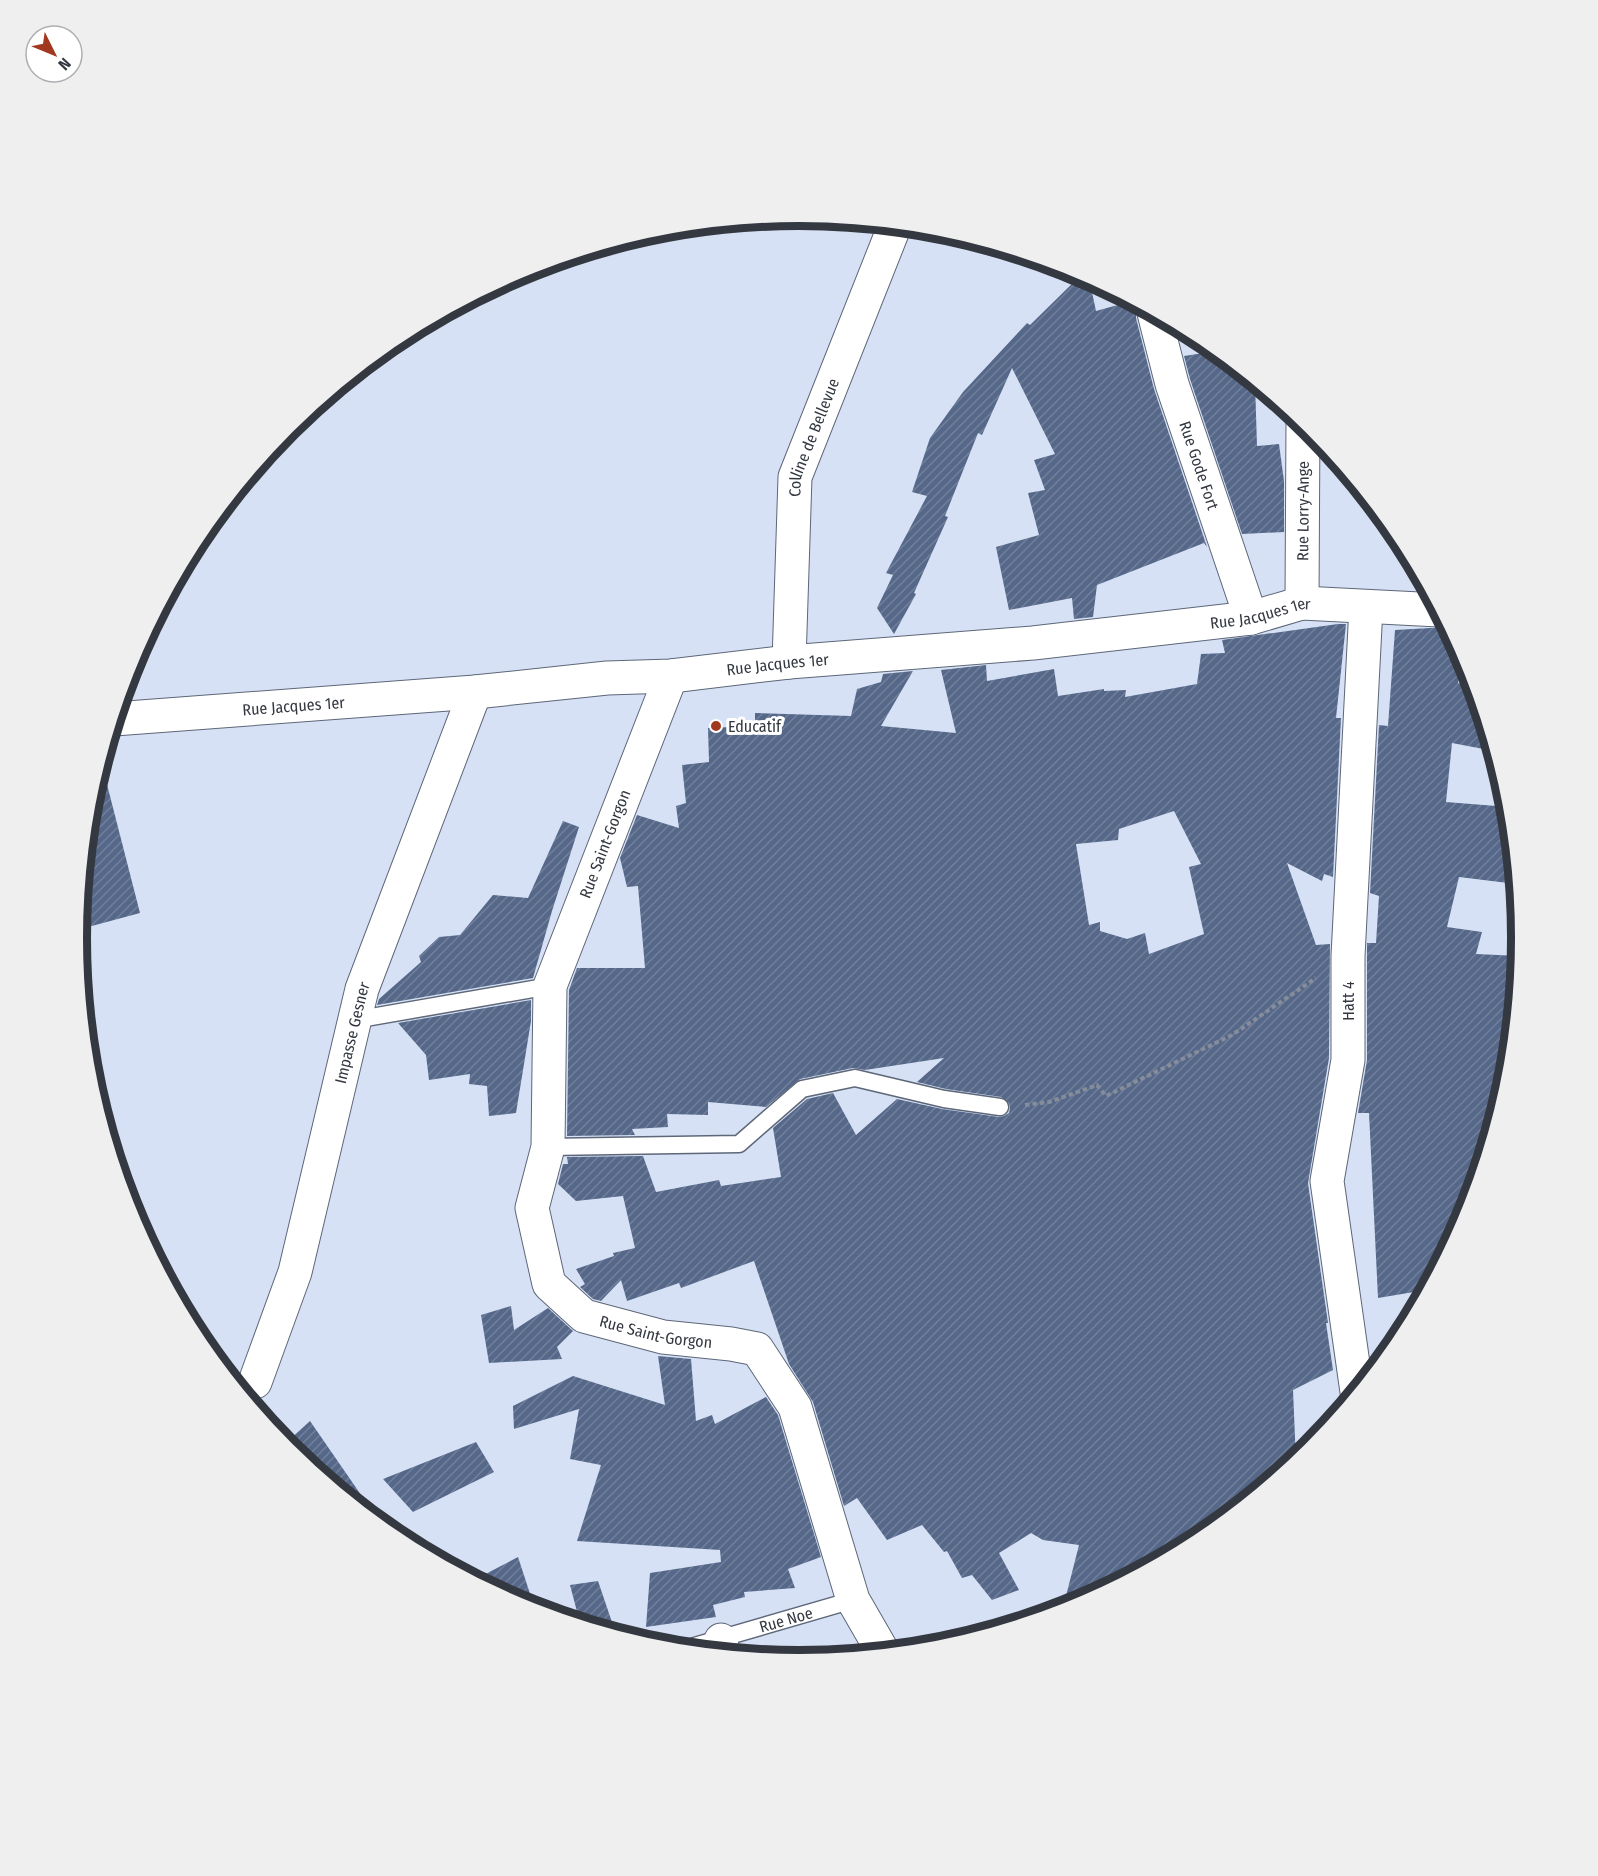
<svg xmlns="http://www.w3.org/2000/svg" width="1598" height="1876" font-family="'Fira Sans Condensed',sans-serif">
<defs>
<pattern id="building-hatch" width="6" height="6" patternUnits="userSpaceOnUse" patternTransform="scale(1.5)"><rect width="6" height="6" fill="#56688a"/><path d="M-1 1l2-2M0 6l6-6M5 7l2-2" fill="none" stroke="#717f99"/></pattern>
</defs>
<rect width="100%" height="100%" fill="#d6e1f5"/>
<g fill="url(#building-hatch)" fill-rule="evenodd">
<path d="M1082,274l7,4 7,33 36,-10 6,3 -2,4v10l18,71 53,158 -3,-4 -107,42 -4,32 -19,2 -2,-21 -63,12 -13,-63 43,-12 -11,-42 17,-3 -11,-30 21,-6 -43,-86 -30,67 -4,-2 -33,83 3,1 -34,76 2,1 -22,40 -17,-26 16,-33 -7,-2 41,-77 -15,-4 18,-54 33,-46 64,-69 3,2z"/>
<path d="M1217,351l38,31 2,64 22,-2 5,37v51l-42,2 -52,-155 -6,-23z"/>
<path d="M1338,624h8l-10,94h5l-8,159 -9,-3 -2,7 -35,-18 29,82 14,-1 -1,114 -21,125 20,140h-2l7,47 -40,20 3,71 -96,78 -114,61 -20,-4 13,-51 -36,-5 -12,-7 -32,20 20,37 -27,10 -20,-25 -10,3 -15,-27 -3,1 -22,-27 -35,15 -30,-42 -13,8 -31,-104 -24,-38 -35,-103 -73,27 -2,-5 -52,18 -6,-21 -20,21 -8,-2 -13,-12 5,-3 -9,-15 38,-13 -1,-3 22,-5 -12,-52 -47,5 -18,-17 5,-20h5l-1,-7 76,-1 13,36 63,-12 2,6 60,-9 -8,-49 34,-29 26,-6 23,42 41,-36 45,10 57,8 5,-1 5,-3 1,-5 -1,-5 -8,-6 -55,-8 -29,-7 27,-24 -79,12 -12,-2 -53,11 -34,28 -58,-5v13l-41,-1 1,13 -36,2 3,6 -68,1 2,-146 8,-22h68l-7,-82 -11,1 -7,-29 17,-43 42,13 -3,-22 10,-3 -4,-38 27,-3 -1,-34 47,-2v-13l96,3 6,-27 24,-7 2,-8 30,-3 -32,55 75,7 -15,-63 45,-5 1,16 67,-12 4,27 46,-7v2l22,-1 -1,7 72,-13 4,-30 24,-1 -3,-13zM1174,811l27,53 -12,3 15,67 -55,20 -4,-21 -18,6 -27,-8v-9l-11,3 -13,-81 42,-4 1,-11z"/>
<path d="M1448,627l15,27 -5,29 16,5 20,63 -42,-8 -6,59 63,5 4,47 -5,29 -49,-6 -12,50 35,5 -6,22 44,2 -12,123 -42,136 -40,75 -48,8 -9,-185h-11l9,-53v-117h9l3,-47 -9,-3 9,-168 9,1 7,-96z"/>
<path d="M101,761l39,152 -63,17 13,-133z"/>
<path d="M563,821l16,6 -27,84 -19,67 -156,27 2,-6 42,-37 -2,-6 20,-19 21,-2 33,-40 35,3z"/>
<path d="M531,1000v21l-15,92 -27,3 -2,-30 -18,-2 1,-10 -41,6 -3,-25 -28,-32z"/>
<path d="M511,1306l3,24 34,-22 25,23 -16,16 5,12 -73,4 -8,-48z"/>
<path d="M658,1356l33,3 5,62 16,-6 3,9 51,-27 12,18 43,142 -33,12 7,19 -51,4 1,5 -32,8 3,12 -70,10 4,-54 71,-11 -1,-12 -143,-9 24,-76 -31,-6 9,-50 -65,20 -1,-23 60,-30 92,29z"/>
<path d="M310,1421l58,84 -6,5 -69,-57 -6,-11z"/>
<path d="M476,1442l18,30 -81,40 -30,-33z"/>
<path d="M518,1557l17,52 -13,-4 -48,-25z"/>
<path d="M598,1581l18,53 -36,-11 -10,-38z"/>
</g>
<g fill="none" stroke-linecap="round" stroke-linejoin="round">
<g stroke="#5d6778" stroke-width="19">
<g id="service">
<path d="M354,1020l196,-34"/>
<path d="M548,1147l191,-3 63,-55 53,-11 89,21 56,8"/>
<path id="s1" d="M684,1649l169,-49"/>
</g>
</g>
<g stroke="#5d6778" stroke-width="35">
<g id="minor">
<path id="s2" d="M1154,313l18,71 79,234"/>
<path id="s3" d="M1302,603l1,-182"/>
<path id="s4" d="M789,662l6,-185 100,-252"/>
<path id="s5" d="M671,676l-121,310 -2,161 -16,61 17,76 35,32 79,21 68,7 26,5 38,58 58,193 30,52"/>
<path id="s6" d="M114,719l361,-27 132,-14 64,-2 118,-14 244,-19 218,-25 51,-15 137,7"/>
<path id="s7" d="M255,1382l40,-110 67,-283 113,-297"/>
<path d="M1357,1392l-30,-211 21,-121v-104l18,-349"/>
<path d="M721,1640l2,13"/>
</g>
</g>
<path stroke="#858c9a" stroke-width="4" stroke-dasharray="4.5 3" stroke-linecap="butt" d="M1025,1105l24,-3 48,-17 9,11 126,-61 84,-57"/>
<use href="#service" stroke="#fff" stroke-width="16"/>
<use href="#minor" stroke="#fff" stroke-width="33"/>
</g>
<circle fill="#a13920" stroke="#fff" stroke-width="2" cx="716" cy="726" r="6"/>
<g text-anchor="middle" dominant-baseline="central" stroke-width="6" stroke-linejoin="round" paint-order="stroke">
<g font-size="16" fill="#343840" stroke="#fff">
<text stroke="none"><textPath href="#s4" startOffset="228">Colline de Bellevue</textPath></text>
<text stroke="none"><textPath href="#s2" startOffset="159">Rue Gode Fort</textPath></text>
<text stroke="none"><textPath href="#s3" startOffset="92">Rue Lorry-Ange</textPath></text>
<text stroke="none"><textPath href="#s6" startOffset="1152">Rue Jacques 1er</textPath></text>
<text stroke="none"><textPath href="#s6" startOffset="666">Rue Jacques 1er</textPath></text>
<text stroke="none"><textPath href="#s6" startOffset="180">Rue Jacques 1er</textPath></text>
<text transform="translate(605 844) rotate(-69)">Rue Saint-Gorgon</text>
<text transform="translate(1348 1001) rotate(-90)">Hatt 4</text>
<text stroke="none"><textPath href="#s7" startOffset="363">Impasse Gesner</textPath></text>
<text stroke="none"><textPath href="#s5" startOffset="756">Rue Saint-Gorgon</textPath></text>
<text stroke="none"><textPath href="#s1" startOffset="106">Rue Noe</textPath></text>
</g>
<g font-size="16" fill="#343840" stroke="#fff" text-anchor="start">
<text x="728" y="726">Educatif</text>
</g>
</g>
<path d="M0 0H1598V1876H0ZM87 938a712 712 0 1 1 1424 0a712 712 0 1 1-1424 0Z" fill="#efeff0" fill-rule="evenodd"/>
<path fill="none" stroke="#343840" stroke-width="8" d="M87 938a712 712 0 1 1 1424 0a712 712 0 1 1-1424 0Z"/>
<g transform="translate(54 54) rotate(133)"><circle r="28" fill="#ffffff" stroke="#aeafb3" stroke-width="1.5"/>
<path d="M0-4.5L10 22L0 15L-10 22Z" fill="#a13920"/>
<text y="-9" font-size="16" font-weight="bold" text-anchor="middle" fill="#343840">N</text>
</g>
</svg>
